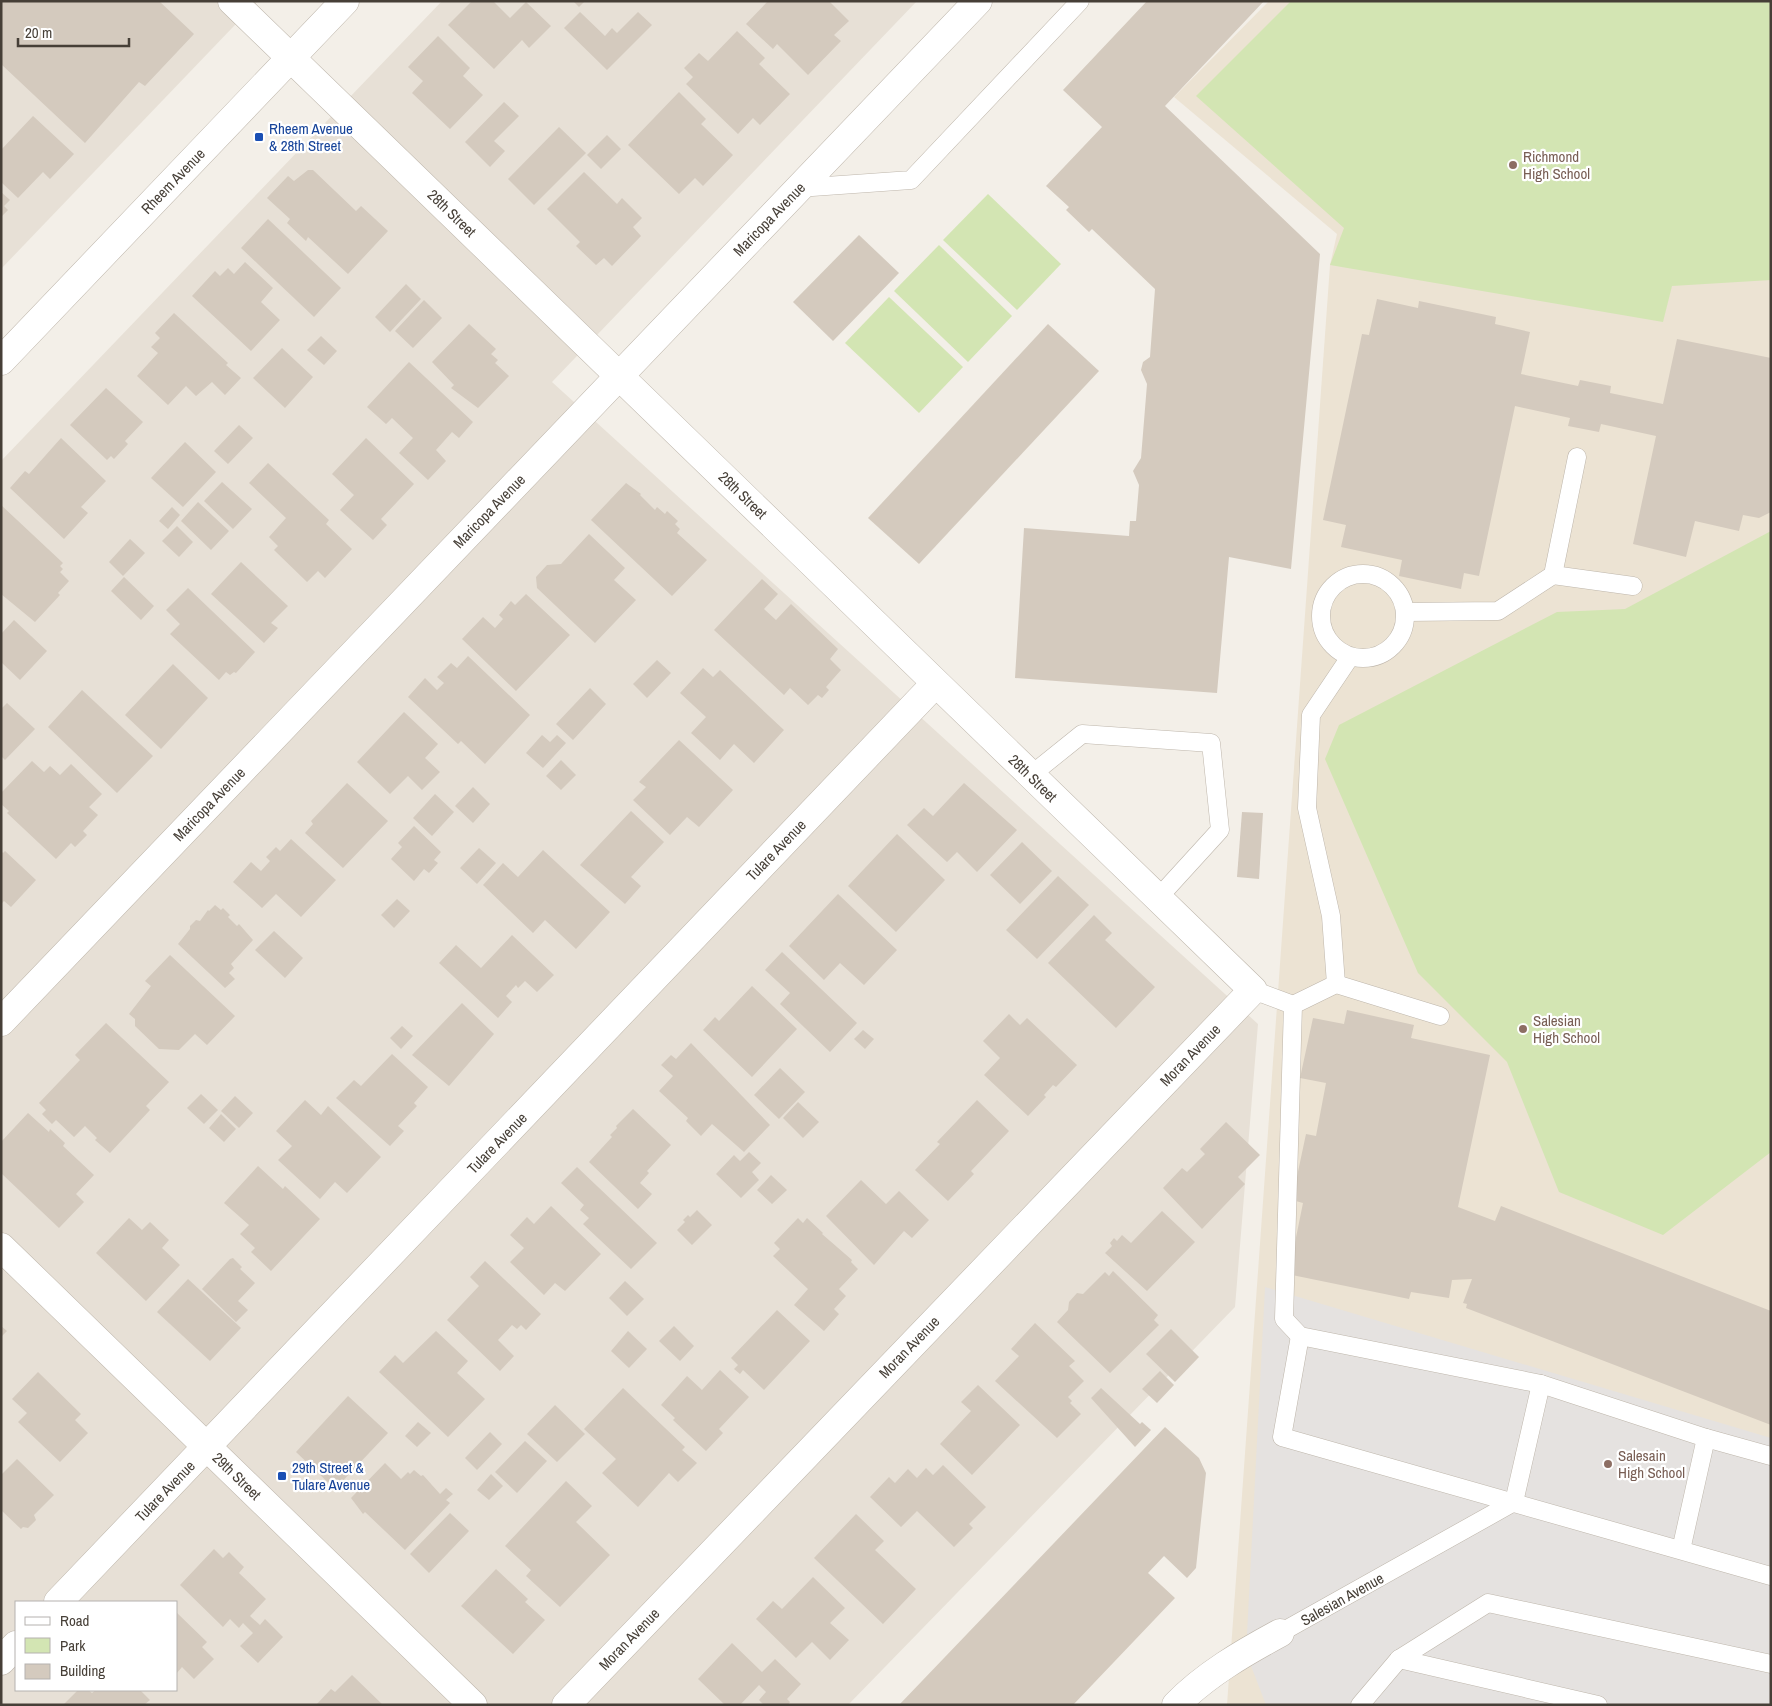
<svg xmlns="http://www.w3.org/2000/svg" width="1772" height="1706" font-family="'Archivo Narrow',sans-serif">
<rect width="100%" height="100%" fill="#f3efe8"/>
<g fill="#e7e0d6" fill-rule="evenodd">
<path d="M1,1h257l-257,268z"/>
<path d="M442,1h475l-365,381 706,642 -23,283 -387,398h-847v-1244zM16,1602h160v88h-160z"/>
</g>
<path fill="#ece3d3" d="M1269,1h502v1704h-544l103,-1440 7,-31 -163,-137z"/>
<g fill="#d3e5b3">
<path d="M1291,1h480v279l-99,6 -9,36 -333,-57 14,-37 -148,-132z"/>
<path d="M988,194l73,70 -44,46 -74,-70z"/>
<path d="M939,245l73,71 -44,46 -74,-71z"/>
<path d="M889,297l74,70 -44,46 -74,-70z"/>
<path d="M1771,531v621l-108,83 -104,-43 -52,-130 -89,-89 -93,-214 14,-34 218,-113 68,-3z"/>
</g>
<path fill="#e5e2e0" d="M1265,1287l506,151v267h-505l-20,-52z"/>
<g fill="#d4cabe">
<path d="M1,1h158l35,33 -49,52 -6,-4 -54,61 -84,-79z"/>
<path d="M472,1h21l17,17 16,-16 25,24 -22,22 -7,-8 -28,29 -46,-44z"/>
<path d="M573,1h12l-6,6z"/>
<path d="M768,1h61l20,20 -15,14 7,6 -33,34 -31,-31 -4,5 -27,-25z"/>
<path d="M1147,1h117l-99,105 155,148 -29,315 -62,-12 -12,136 -202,-15 9,-150 105,8 1,-15h6l3,-36 -6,-14 8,-13 6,-74 -6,-14 2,-8 7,-5 5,-68 -63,-60 -3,3 -23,-22 3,-3 -23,-21 56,-59 -39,-37z"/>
<path d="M580,12l25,24 7,-8 5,5 21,-21 14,13 -45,45 -43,-42z"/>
<path d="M737,31l28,27 -6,6 31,30 -30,31 -7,-7 -15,16 -52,-50 7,-7 -9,-9 15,-15 9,8z"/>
<path d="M438,36l32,32 -7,8 20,19 -33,34 -38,-36 11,-12 -15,-14z"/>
<path d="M679,92l27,27 -5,5 32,31 -30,31 -8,-8 -16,16 -51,-49z"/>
<path d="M504,102l15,14 -25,25 11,10 -15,16 -25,-25z"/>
<path d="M33,116l41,38 -24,25 -7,-7 -25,26 -17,-16v-32z"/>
<path d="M559,127l27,26 -52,52 -26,-26z"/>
<path d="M607,135l14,14 -20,20 -14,-14z"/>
<path d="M308,170h5l43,41 5,-5 27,25 -40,43 -40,-37 -2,4 -19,-18 3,-4 -23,-21 21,-22 6,5z"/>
<path d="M584,172l33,32 5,-6 20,20 -9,9 8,9 -29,30 -8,-8 -8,7 -20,-19 4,-4 -33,-33z"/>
<path d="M1,192l9,8 -6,6 4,4 -7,7z"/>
<path d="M268,219l73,69 -27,29 -73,-69z"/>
<path d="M859,235l40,38 -66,68 -40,-39z"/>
<path d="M245,262l28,26 -12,14 19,18 -29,31 -59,-55 23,-25 5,5 8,-8 6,6z"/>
<path d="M406,284l15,15 -31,33 -15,-15z"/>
<path d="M1377,299l41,9 1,-7 77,16 -1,7 35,8 -9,42 57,12 2,-6 31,6 -1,7 53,11 14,-65 94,19v154l-12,6 -16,-3 -4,16 -44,-10 -9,36 -53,-13 23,-108 -55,-12 -2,8 -31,-6 2,-8 -55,-12 -36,170 -15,-3 -3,16 -62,-13 3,-16 -61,-13 5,-22 -23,-5 39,-186 7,1z"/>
<path d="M424,300l18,18 -29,30 -18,-17z"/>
<path d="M174,313l54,50 -2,2 15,13 -16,17 -13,-13 -16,14 -10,-10 -18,19 -31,-29 21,-23 -7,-6 9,-9 -5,-5z"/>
<path d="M469,324l27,25 -5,5 7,6 -3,3 14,13 -31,32 -27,-20 3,-3 -22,-23z"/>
<path d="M1048,324l51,47 -180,193 -51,-46z"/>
<path d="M321,336l16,15 -13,14 -17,-15z"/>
<path d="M282,348l31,29 -28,31 -32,-30z"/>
<path d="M409,362l64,60 -14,16 -7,-6 -16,18 10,11 -18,19 -29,-27 14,-15 -21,-20 -6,6 -19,-17z"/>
<path d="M106,388l37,34 -18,19 3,3 -14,15 -3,-3 -4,4 -37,-35z"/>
<path d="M239,425l14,13 -25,26 -14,-13z"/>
<path d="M61,438l45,43 -25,26 7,6 -24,26 -54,-51 15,-17 4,3z"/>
<path d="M366,438l48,46 -33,35 6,6 -14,15 -33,-30 14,-15 -22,-21z"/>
<path d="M185,442l31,30 -33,35 -32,-29z"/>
<path d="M268,463l61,57 -3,4 26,25 -27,29 -7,-7 -11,11 -33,-32 4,-4 -9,-9 17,-19 -37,-35z"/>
<path d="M222,482l30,27 -19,20 -29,-28z"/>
<path d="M626,483l15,11 -1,1 15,15 2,-3 8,7 2,-3 11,10 -3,3 5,5 -3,4 30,27 -35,36 -81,-76z"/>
<path d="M198,502l31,29 -18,19 -30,-29z"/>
<path d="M1,505l62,58 -3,3 3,3 -3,3 9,9 -11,12 2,2 -25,27 -34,-28z"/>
<path d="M172,507l8,8 -12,14 -9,-8z"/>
<path d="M177,526l16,16 -14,15 -17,-16z"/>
<path d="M589,534l36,34 -11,12 22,20 -41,43 -58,-55 -1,-11 11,-12 14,-1z"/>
<path d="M130,539l15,14 -22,23 -14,-14z"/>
<path d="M241,562l47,44 -17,17 7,5 -14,15 -53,-49z"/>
<path d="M124,577l30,29 -13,14 -30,-29z"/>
<path d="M762,579l16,15 -14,15 12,11 15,-16 47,45 -8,10 11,11 -15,17 3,3 -7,8 -4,-3 -10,10 -18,-17 -6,7 -70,-65z"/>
<path d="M188,588l67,64 -19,21 -2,-1 -4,3 -4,-3 -7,8 -49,-46 10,-10 -14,-14z"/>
<path d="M526,594l44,41 -54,56 -54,-52 21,-22 12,11 8,-9 -4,-4 12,-14 4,4z"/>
<path d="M14,620l33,31 -27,29 -19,-18v-28z"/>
<path d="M468,656l62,59 -45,49 -24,-23 -3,3 -50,-47 17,-19 12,12 7,-7 -7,-6 14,-14 6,5z"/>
<path d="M657,660l14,13 -24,25 -14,-14z"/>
<path d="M173,664l35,34 -47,51 -36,-34z"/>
<path d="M703,668l10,9 7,-7 64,60 -30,33 -20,-19 -14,16 -29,-27 15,-16 -26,-24z"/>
<path d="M590,688l16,16 -33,36 -17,-16z"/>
<path d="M82,690l71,66 -36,37 -69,-66z"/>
<path d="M7,703l28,26 -30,31 -4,-4v-47z"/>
<path d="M404,712l34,32 -13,14 15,14 -18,18 -14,-14 -18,18 -33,-32z"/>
<path d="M542,735l8,7 7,-7 9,8 -23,25 -17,-15z"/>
<path d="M679,740l54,50 -34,37 -12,-10 -17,18 -37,-35 13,-13 -7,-5z"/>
<path d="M561,760l15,15 -15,15 -15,-14z"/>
<path d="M32,761l12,11 6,-6 10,9 11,-11 31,30 -13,13 9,8 -15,16 4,4 -12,12 -4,-4 -15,16 -49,-46 2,-2 -8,-7v-11z"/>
<path d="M347,783l41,38 -45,47 -38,-35 8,-9 -2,-3z"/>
<path d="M964,783l53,47 -40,42 -20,-20 -10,10 -40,-37 17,-17 9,8z"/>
<path d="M473,787l17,17 -17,19 -18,-17z"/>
<path d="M435,794l19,18 -22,24 -19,-18z"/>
<path d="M631,811l33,31 -33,35 10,9 -16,18 -45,-39z"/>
<path d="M1242,812l21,1 -4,66 -22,-2z"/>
<path d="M414,826l27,26 -7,8 4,3 -9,10 -5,-4 -10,12 -23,-22 11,-12 -4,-4z"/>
<path d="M897,834l48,46 -49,52 -48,-46z"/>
<path d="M291,839l45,41 -35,37 -25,-23 -14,14 -29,-26 18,-20 10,9 9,-10 -4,-4 10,-10 4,4z"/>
<path d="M1022,842l30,29 -32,33 -30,-29z"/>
<path d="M479,848l17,15 -19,21 -17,-16z"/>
<path d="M543,850l67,62 -34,37 -31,-29 -12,13 -50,-48 20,-22 15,14z"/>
<path d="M1,851l2,2 2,-2 31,29 -25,27 -7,-6 -3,3z"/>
<path d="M1058,876l31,29 -52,54 -31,-29z"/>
<path d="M838,894l59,56 -33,35 -24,-22 -16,17 -35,-34z"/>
<path d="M397,899l13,12 -16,17 -13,-13z"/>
<path d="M215,905l6,5 2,-2 7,7 -2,2 9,9 2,-2 14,16 -22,24 3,4 -5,5 6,6 -10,9 -47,-44 12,-15v-3l6,-6 4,1 8,-11 1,1z"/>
<path d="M1094,915l18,18 -7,7 50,47 -39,41 -68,-65z"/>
<path d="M274,931l29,27 -18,20 -30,-28z"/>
<path d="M512,935l42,40 -17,17 -12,-11 -7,7 -2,-3 -10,11 6,6 -14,16 -59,-55 17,-18 25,23z"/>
<path d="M782,952l75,71 -27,29 -50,-48 10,-11 -25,-23z"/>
<path d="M170,955l65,61 -28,29 -12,-11 -16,16 -20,-1 -24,-23v-7l-6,-5 22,-28 -6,-5z"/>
<path d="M752,986l45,43 -45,48 -49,-47 12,-13 4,4z"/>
<path d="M462,1003l32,31 -45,52 -37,-31z"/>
<path d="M1347,1010l67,15 -3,13 79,17 -32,152 37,14 6,-15 270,105v114l-305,-117 1,-4 -4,-1 9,-24 -20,1 -3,18 -38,-6 -2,7 -117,-24 -3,-3 14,-69 -11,-3 14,-66 10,2 10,-53 -26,-5 13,-60 31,6z"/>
<path d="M1009,1014l11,11 7,-7 50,47 -21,22 -3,-2 -9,10 2,2 -18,19 -44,-41 16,-17 -17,-17z"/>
<path d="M106,1023l63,59 -23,24 4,4 -40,43 -15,-13 2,-2 -12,-12 -11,11 -18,-17 -4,4 -10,-10 4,-4 -7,-7 41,-43 -5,-5z"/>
<path d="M402,1026l11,10 -12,13 -11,-11z"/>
<path d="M863,1030l11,9 -9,10 -11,-10z"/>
<path d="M691,1043l79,82 -26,27 -32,-28 -11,12 -15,-15 2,-3 -29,-27 14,-15 -12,-11 10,-10 5,4z"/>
<path d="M392,1054l36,33 -14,16 3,3 -19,20 6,5 -14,15 -54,-48 18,-18 7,6z"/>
<path d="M780,1068l25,24 -26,27 -25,-24z"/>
<path d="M201,1094l17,16 -14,14 -17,-16z"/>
<path d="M235,1096l18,17 -14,15 -18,-17z"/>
<path d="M305,1100l16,15 7,-9 53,51 -34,36 -12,-11 -15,17 -42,-39 14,-14 -16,-15z"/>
<path d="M977,1100l32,31 -38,40 3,3 -26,27 -33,-31 25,-26 -3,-2z"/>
<path d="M798,1102l21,20 -16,16 -20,-20z"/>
<path d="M633,1109l38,36 -24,26 2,2 -9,10 12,11 -14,15 -49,-47 23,-25 -2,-2 7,-7 -1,-2z"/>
<path d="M28,1113l21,19 1,-3 15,14 -2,3 31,29 -18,19 8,8 -25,26 -58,-55v-31z"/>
<path d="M221,1114l15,15 -12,13 -15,-14z"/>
<path d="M1226,1122l34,33 -22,22 7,7 -43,45 -39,-41 19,-20 5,4 18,-18 -5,-5z"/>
<path d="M749,1152l12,11 -9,9 7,8 -18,18 -25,-24 18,-19 6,6z"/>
<path d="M258,1166l25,23 2,-3 35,33 -49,52 -20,-19 4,-4 -15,-14 9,-9 -25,-22z"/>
<path d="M577,1167l80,76 -26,26 -48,-45 6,-6 -9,-8 4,-5 -23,-22z"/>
<path d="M771,1175l16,15 -15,14 -15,-14z"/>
<path d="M861,1180l25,24 13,-13 30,29 -17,18 -8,-7 -30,34 -48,-49z"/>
<path d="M551,1206l50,48 -36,37 -10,-8 -11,12 -34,-33 14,-14 -14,-13 17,-18 7,7z"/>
<path d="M697,1210l15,15 -20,20 -15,-15 8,-8 -2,-2 5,-5 2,2z"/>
<path d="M1162,1211l33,31 -48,49 -42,-38 7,-7 -2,-3 4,-5 3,3 5,-6 9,8z"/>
<path d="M129,1218l13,12 8,-8 19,18 -7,8 18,17 -34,36 -50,-48z"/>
<path d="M798,1218l5,5 4,-5 16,15 -1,1 30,26 -1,2 7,7 -19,20 7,7 -12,13 5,5 -15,17 -30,-26 14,-16 -35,-33 7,-7 -6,-6z"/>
<path d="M233,1258l9,9 -2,2 15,14 -17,18 10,9 -12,12 -34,-33 28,-30z"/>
<path d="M485,1261l56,53 -15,16 -5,-5 -4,4 -5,-4 -14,15 16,16 -14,15 -53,-51 32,-34 -9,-9z"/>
<path d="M1113,1271l45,44 -4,5 5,5 -49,48 -53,-51 11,-12 1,-8 8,-9 6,1 22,-22 4,4z"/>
<path d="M188,1279l53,49 -31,33 -53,-49z"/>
<path d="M625,1281l19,18 -17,17 -18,-18z"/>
<path d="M777,1310l33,31 -46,49 -21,-20 -3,4 -6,-5 4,-4 -7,-7z"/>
<path d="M1035,1323l40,38 -6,5 15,15 -16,16 4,4 -2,2 11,11 -24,24 -62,-57 24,-25 -8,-7z"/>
<path d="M1,1326l6,5 -6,6z"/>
<path d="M674,1326l20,20 -14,15 -21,-20z"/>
<path d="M1171,1329l28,28 -24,25 -29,-28z"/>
<path d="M436,1331l32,30 -11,12 28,26 -37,38 -69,-65 16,-17 8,8z"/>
<path d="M628,1331l19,18 -18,19 -18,-17z"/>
<path d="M720,1370l29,27 -30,32 4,4 -17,18 -33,-31 2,-2 -14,-13 26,-29 15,14z"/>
<path d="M1160,1371l14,14 -17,18 -15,-14z"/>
<path d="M38,1372l43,42 -6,6 13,13 -28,29 -42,-40 9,-9 -15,-14z"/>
<path d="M978,1385l42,40 -48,50 -32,-31 31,-33 -10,-9z"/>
<path d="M623,1388l62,59 -3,3 15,13 -19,19 -9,-9 -31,34 -36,-34 14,-14 -32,-30z"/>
<path d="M1101,1388l39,36 2,-2 9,8 -16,17 -44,-49z"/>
<path d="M348,1396l40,37 -53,56 -39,-37z"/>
<path d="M555,1405l30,29 -28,28 -30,-28z"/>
<path d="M418,1422l13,11 -14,14 -12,-11z"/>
<path d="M1165,1427l34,31 7,15 -10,95 -9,10 -23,-22 -16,17 27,25 -102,107h-174z"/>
<path d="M490,1432l12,12 -25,26 -12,-12z"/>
<path d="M525,1441l22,20 -30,32 -22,-21z"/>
<path d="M17,1459l37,36 -20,20 2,5 -8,8 -5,-1 -2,2 -20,-19v-35z"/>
<path d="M385,1463l16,16 7,-7 2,2 4,-4 7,6 2,-1 17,19 6,-6 7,6 -7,6 4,3 -45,47 -40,-38 -2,2 -12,-16z"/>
<path d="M943,1465l43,42 -17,17 4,4 -19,19 -37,-36 -16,16 -31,-30 19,-20 6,6 13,-14 9,9 9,-10 7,7z"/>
<path d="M491,1474l12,12 -14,14 -12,-10z"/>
<path d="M566,1481l26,25 -16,16 34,33 -50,52 -34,-31 5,-6 -26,-24z"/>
<path d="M450,1513l19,18 -40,42 -19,-19z"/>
<path d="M856,1514l28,27 -9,9 41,39 -33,35 -69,-66z"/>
<path d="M214,1549l9,9 6,-6 15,15 -5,6 27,26 -16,17 10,9 5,-6 18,18 -25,26 -18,-17 13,-13 -10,-10 -4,5 -9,-9 -7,8 -43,-42z"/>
<path d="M496,1569l32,30 -3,3 20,18 -32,34 -52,-48z"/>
<path d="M813,1577l32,31 -15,15 19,17 -19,20 -18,-18 -16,16 -40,-39 17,-18 9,8z"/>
<path d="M176,1612l31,30 -5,5 12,12 -20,20 -12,-12 -6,7z"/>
<path d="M732,1643l30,29 13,-13 26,25 -14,15 3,3 -2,3h-24l-5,-5 7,-8 -7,-7 -19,20h-15l-27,-26z"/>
<path d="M352,1675l31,30h-67l15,-16 4,3z"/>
<path d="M78,1690h10l4,3 4,-3h44l10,10 -6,5h-81z"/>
</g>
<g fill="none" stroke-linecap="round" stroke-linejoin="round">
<g stroke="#beb6ab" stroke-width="19">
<g id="service">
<path d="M798,188l113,-8 169,-179"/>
<circle cx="1363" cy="616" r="42"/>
<path d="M1553,575l80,11"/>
<path d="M1405,612l93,-1 55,-36 24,-118"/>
<path d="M1031,775l51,-41 129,9 9,87 -62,68"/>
<path d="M1336,984l-5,-68 -24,-108 4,-93 39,-58"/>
<path d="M1253,990l40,15 -9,314 16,17 241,48 165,54 65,18"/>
<path d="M1293,1005l43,-21 104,32"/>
<path d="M1300,1336l-18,101 489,139"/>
<path d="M1514,1502l27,-118"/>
<path d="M1681,1550l25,-112"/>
<path d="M1280,1633l234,-131"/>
<path d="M1399,1659l199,46"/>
<path d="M1360,1705l39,-46 89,-56 283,61"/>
</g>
</g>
<g stroke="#beb6ab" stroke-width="29">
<g id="minor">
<path d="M232,1l1021,989 -687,715"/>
<path d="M1,1022l977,-1021"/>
<path d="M58,1602l877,-918"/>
<path d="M1,1661l15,-16"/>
<path d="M1176,1705c29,-30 67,-52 104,-72"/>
</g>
</g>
<g stroke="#beb6ab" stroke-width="29">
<g id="tertiary">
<path d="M1,361l344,-360"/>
<path d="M1,1247l472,458"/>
</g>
</g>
<use href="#service" stroke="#fff" stroke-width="18"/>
<use href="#minor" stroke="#fff" stroke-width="28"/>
<use href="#tertiary" stroke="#fff" stroke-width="28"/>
</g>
<g fill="#1a4fb4" stroke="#fff" stroke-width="2">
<rect x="254" y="132" width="10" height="10" rx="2.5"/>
<rect x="277" y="1471" width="10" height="10" rx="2.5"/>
</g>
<g fill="#8d6e63" stroke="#fff" stroke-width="2">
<circle cx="1513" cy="165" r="5"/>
<circle cx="1523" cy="1029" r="5"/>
<circle cx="1608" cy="1464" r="5"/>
</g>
<g text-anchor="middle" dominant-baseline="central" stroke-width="4.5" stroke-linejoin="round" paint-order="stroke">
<g font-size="15" fill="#164399" stroke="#fff" text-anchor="start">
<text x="269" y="128">Rheem Avenue<tspan x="269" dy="17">&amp; 28th Street</tspan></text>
<text x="292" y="1467">29th Street &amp;<tspan x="292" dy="17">Tulare Avenue</tspan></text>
</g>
<g font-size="15" fill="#785e54" stroke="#fff" text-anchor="start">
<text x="1523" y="156">Richmond<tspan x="1523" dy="17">High School</tspan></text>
<text x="1533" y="1020">Salesian<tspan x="1533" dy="17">High School</tspan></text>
<text x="1618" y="1455">Salesain<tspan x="1618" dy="17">High School</tspan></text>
</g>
<g font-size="15" fill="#463f37" stroke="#fff">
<text transform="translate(173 181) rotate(-46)">Rheem Avenue</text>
<text transform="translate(452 213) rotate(44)">28th Street</text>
<text transform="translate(769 219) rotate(-46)">Maricopa Avenue</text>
<text transform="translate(743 495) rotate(44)">28th Street</text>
<text transform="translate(489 511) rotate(-46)">Maricopa Avenue</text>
<text transform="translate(1033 778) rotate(44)">28th Street</text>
<text transform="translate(209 804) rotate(-46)">Maricopa Avenue</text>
<text transform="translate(776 850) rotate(-46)">Tulare Avenue</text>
<text transform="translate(1190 1055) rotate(-46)">Moran Avenue</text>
<text transform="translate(497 1143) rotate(-46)">Tulare Avenue</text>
<text transform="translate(909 1347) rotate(-46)">Moran Avenue</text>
<text transform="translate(237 1476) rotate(44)">29th Street</text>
<text transform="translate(165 1491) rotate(-46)">Tulare Avenue</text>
<text transform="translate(1342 1599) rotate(-29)">Salesian Avenue</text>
<text transform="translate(629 1639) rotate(-46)">Moran Avenue</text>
</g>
</g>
<rect width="1772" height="1706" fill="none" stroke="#463f37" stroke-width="5"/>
<rect x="15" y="1601" width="162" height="90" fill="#ffffff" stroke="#b5b2af"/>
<rect x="25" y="1617" width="25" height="8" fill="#ffffff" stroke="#b5b2af"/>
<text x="60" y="1626" font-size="15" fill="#463f37">Road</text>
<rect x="25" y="1638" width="25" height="15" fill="#d3e5b3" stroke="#b5b2af"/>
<text x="60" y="1651" font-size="15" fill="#463f37">Park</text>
<rect x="25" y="1664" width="25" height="15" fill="#d4cabe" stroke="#b5b2af"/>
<text x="60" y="1676" font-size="15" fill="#463f37">Building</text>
<path d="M18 38v8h111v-8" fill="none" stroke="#463f37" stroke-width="2.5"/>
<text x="25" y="38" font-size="15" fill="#463f37" stroke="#ffffff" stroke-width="4" paint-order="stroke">20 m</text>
</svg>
